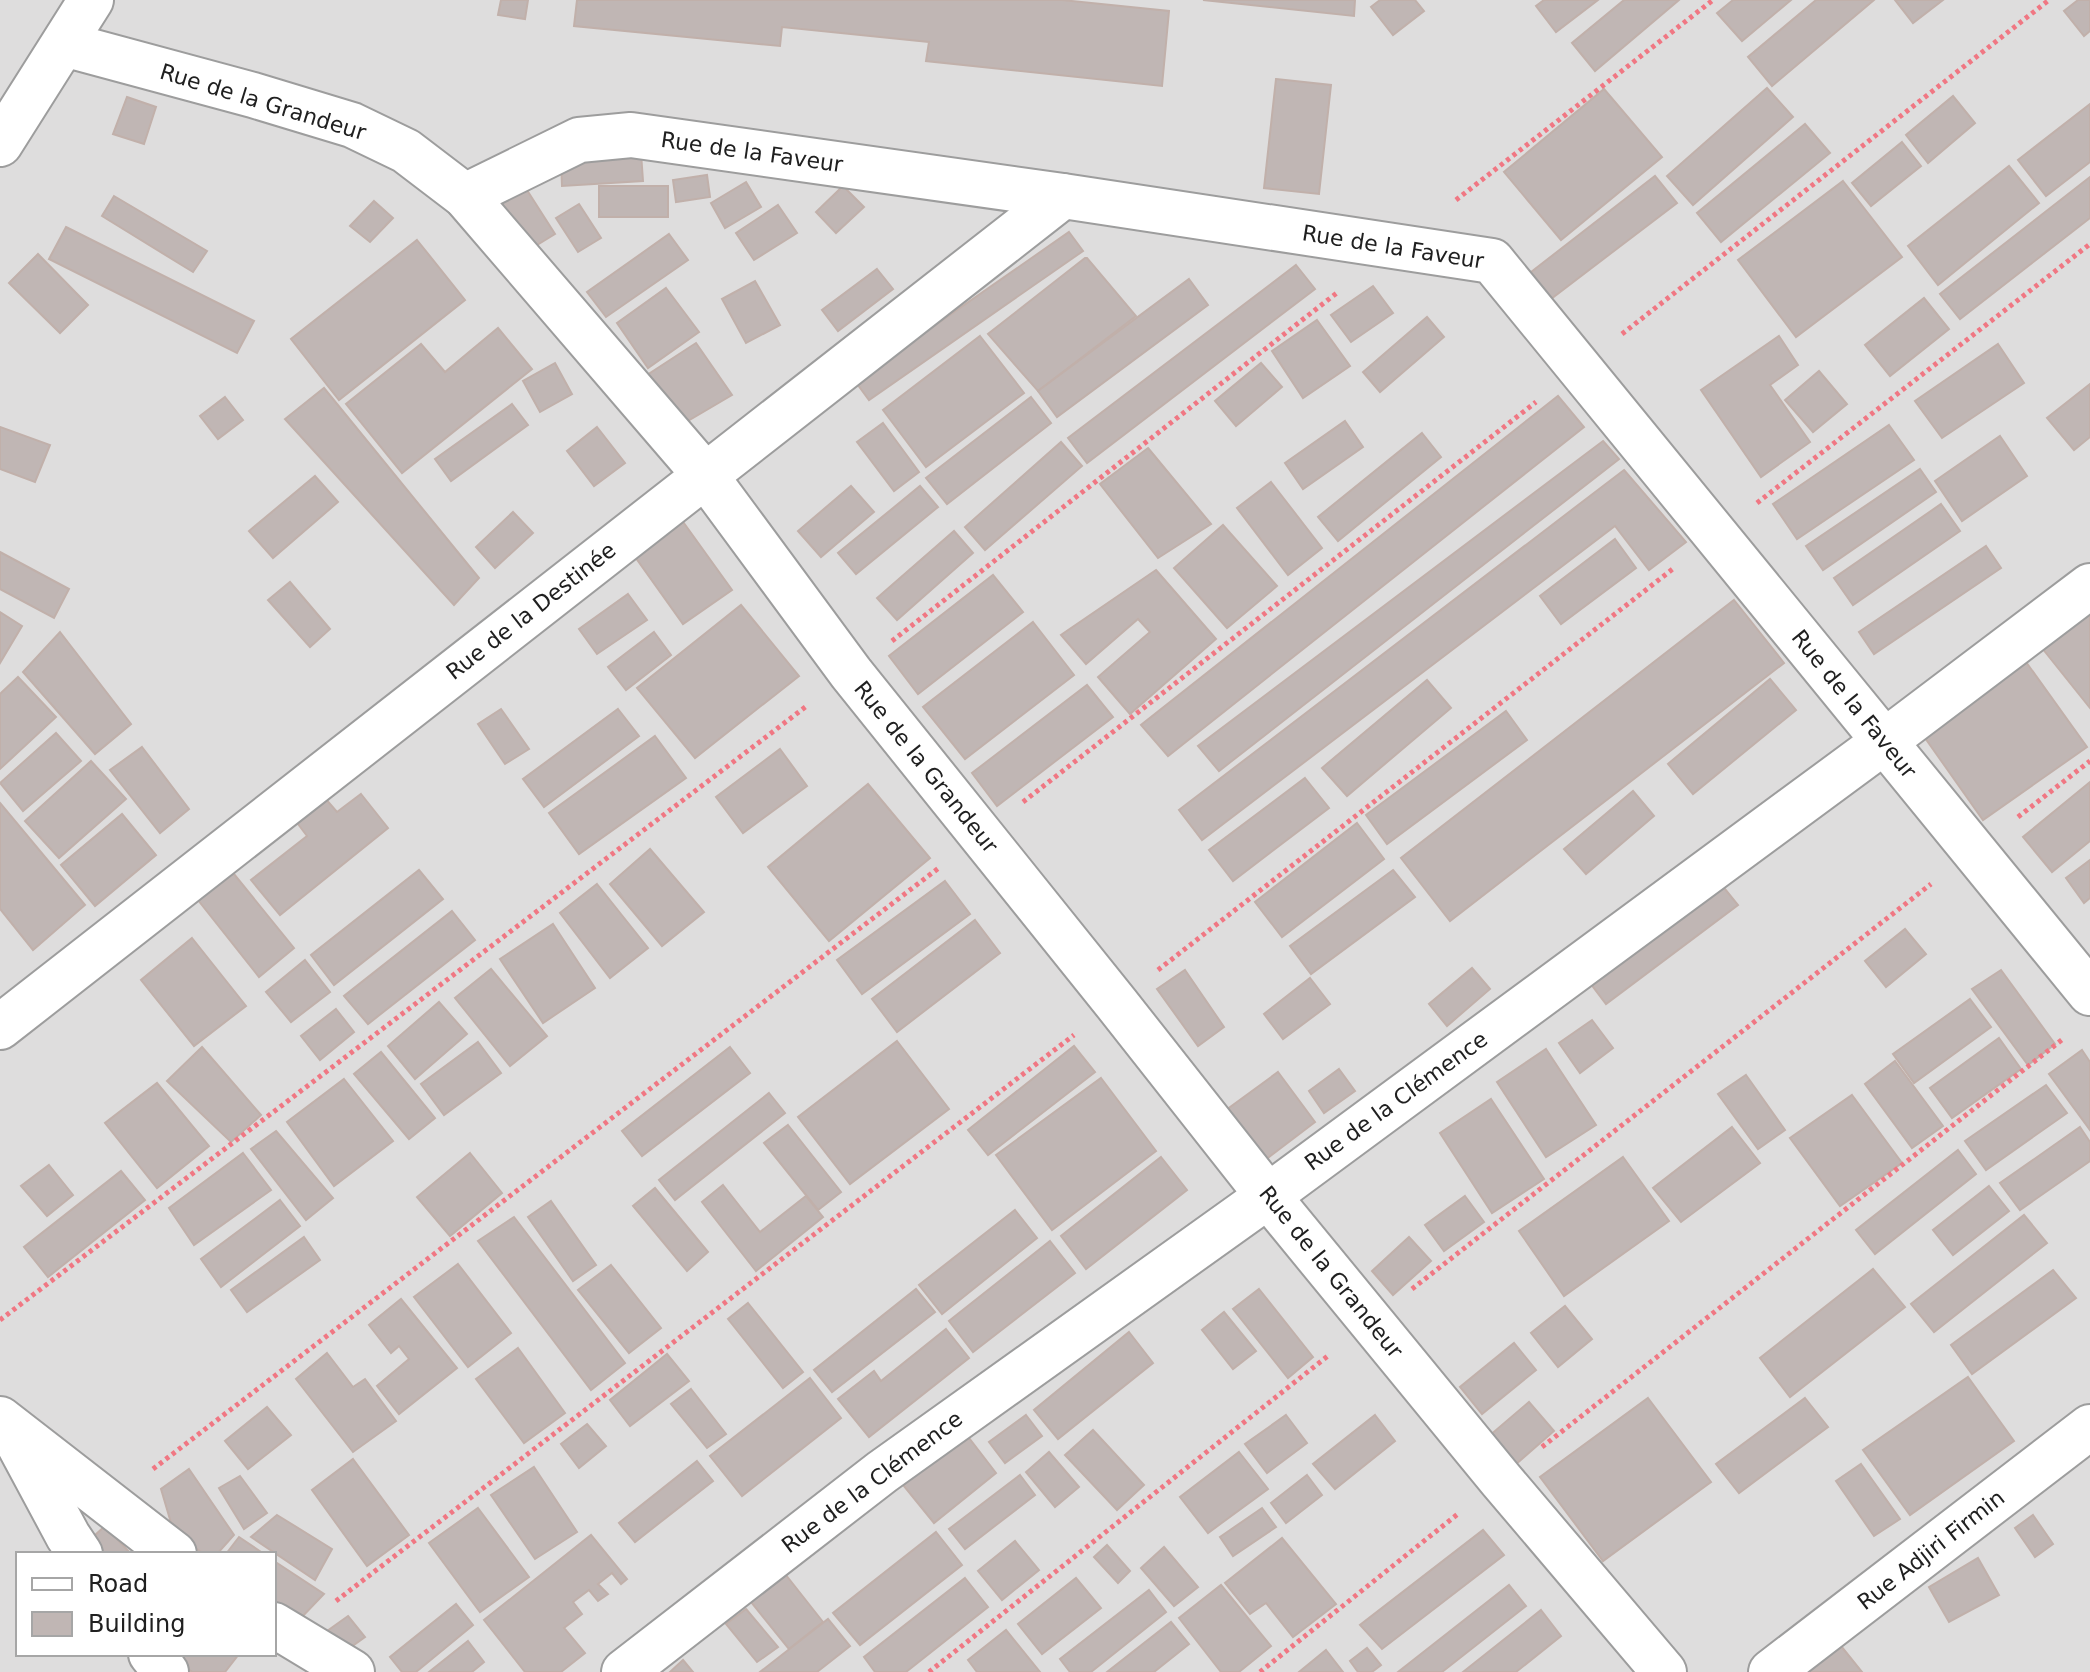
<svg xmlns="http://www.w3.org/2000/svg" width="2090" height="1672" font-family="'DejaVu Sans',sans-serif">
<rect width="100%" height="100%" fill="#f0ebe7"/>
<path fill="#dedddd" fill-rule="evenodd" d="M0,0h2090v1672h-2090zM18,1554h256v100h-256z"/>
<g fill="#c0b6b4" stroke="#c1b0aa" stroke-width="2">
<path d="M501,0h27l-3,19 -27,-4z"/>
<path d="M577,0h485l107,11 -7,75 -236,-25 3,-19 -147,-15 -2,19 -206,-20z"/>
<path d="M1203,0h152l-1,16z"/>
<path d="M1380,0h35l9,11 -31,24 -22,-28z"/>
<path d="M1544,0h54l-42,32 -20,-26z"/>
<path d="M1624,0h55l-84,71 -23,-28z"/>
<path d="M1733,0h58l-49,41 -25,-28z"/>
<path d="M1816,0h58l-102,86 -24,-29z"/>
<path d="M1895,0h48l-30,23z"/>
<path d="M2078,0h12v31l-6,5 -20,-25z"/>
<path d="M1276,79l55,6 -12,109 -55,-6z"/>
<path d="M1767,88l26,29 -100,88 -26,-29z"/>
<path d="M1604,89l58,68 -101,83 -57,-68z"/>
<path d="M1953,96l22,27 -47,40 -22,-28z"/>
<path d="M127,97l29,10 -12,37 -31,-10z"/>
<path d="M2090,104v58l-44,34 -28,-36z"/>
<path d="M1805,124l25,29 -109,89 -24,-29z"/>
<path d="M1902,142l19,24 -50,40 -19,-23z"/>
<path d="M641,153l2,28 -81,5 -1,-28z"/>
<path d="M2009,166l30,37 -101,82 -30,-39z"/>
<path d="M707,175l3,22 -34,5 -3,-22z"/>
<path d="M1655,176l22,27 -134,102 -21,-26z"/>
<path d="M2090,177v41l-130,101 -20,-25z"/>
<path d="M1843,181l59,76 -106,80 -58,-77z"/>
<path d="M746,182l15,25 -36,21 -14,-25z"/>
<rect x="599" y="186" width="69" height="31"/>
<path d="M843,186l21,21 -28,26 -20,-21z"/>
<path d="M525,187l30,47 -26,16 -31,-47z"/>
<path d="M114,196l93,55 -14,21 -91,-56z"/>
<path d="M374,201l19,17 -23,24 -20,-16z"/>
<path d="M579,204l22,34 -23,14 -22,-34z"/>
<path d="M778,205l19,28 -43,27 -18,-27z"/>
<path d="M66,227l188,94 -17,32 -188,-94z"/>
<path d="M1069,232l14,19 -214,149 -14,-19z"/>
<path d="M669,234l19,26 -82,57 -19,-25z"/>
<path d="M417,240l48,60 -126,100 -48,-61z"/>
<path d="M38,254l50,51 -28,28 -51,-50z"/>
<path d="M1085,258h2l49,58 -98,75 -50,-57z"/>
<path d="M1296,265l19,24 -228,174 -19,-25z"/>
<path d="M877,269l16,20 -55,42 -16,-21z"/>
<path d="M1189,279l19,26 -151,112 -19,-26z"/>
<path d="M755,281l25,44 -34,18 -24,-44z"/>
<path d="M1373,286l20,27 -42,29 -20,-27z"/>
<path d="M666,288l33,44 -51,36 -31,-45z"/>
<path d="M1924,298l25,31 -59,47 -25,-31z"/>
<path d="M1427,317l17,20 -64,55 -17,-20z"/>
<path d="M1317,320l33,46 -47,32 -31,-47z"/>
<path d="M498,328l34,41 -130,104 -56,-69 75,-60 24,28z"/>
<path d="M980,336l44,57 -98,74 -43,-57z"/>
<path d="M1779,336l19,29 -28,20 40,57 -49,35 -60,-87z"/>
<path d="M696,343l36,52 -51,30 -37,-48z"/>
<path d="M1998,344l26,39 -82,55 -27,-37z"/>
<path d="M555,363l17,31 -32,18 -17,-31z"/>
<path d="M1261,363l21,24 -46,39 -21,-25z"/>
<path d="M1819,371l28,33 -34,28 -28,-32z"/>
<path d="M2090,384v53l-16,13 -27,-32z"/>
<path d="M324,388l155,190 -25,27 -169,-186z"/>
<path d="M1558,396l26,31 -416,329 -27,-31z"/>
<path d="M225,397l18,23 -25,19 -18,-23z"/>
<path d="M1031,397l20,26 -104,81 -21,-26z"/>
<path d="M512,404l16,21 -77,56 -16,-22z"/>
<path d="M1345,421l18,26 -60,42 -18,-26z"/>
<path d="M883,423l36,49 -25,19 -37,-49z"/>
<path d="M1889,425l25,35 -117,79 -24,-35z"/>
<path d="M0,427l50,18 -15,37 -35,-13z"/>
<path d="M597,427l28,36 -31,23 -27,-35z"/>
<path d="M1422,433l19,24 -103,84 -20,-24z"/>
<path d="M2000,436l27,40 -65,45 -27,-40z"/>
<path d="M1603,441l16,18 -400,312 -21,-25z"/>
<path d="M1061,442l21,24 -97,84 -20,-23z"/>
<path d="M1148,448l63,76 -53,34 -58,-74z"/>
<path d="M1920,469l16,23 -113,78 -17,-24z"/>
<path d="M1624,470l62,72 -37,28 -34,-44 -413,314 -23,-30z"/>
<path d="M315,476l23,26 -65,56 -24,-27z"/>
<path d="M1271,482l51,66 -34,27 -51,-67z"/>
<path d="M851,486l23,26 -53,45 -23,-26z"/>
<path d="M920,486l18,21 -82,67 -18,-21z"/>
<path d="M1941,504l19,27 -107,74 -19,-27z"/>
<path d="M513,512l20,21 -38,35 -19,-21z"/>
<path d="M681,519l51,71 -49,34 -50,-70z"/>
<path d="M1223,525l54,61 -50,42 -53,-60z"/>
<path d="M954,531l19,22 -76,67 -20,-22z"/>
<path d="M1615,539l21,29 -75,56 -21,-28z"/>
<path d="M1986,546l15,22 -127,86 -15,-22z"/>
<path d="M0,552l69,37 -15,29 -54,-29z"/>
<path d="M1156,570l60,69 -86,75 -32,-37 52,-45 -12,-13 -52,45 -25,-29z"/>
<path d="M993,575l30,37 -105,82 -29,-38z"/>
<path d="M290,582l40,47 -20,18 -42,-47z"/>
<path d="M628,594l19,26 -50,34 -18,-25z"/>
<path d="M2090,595v113l-56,-70z"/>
<path d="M1734,600l50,63 -334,258 -49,-63z"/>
<path d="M741,605l58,71 -104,82 -58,-70z"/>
<path d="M0,612l22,14 -22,37z"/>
<path d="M1033,622l41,53 -109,84 -42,-52z"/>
<path d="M60,632l71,92 -36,30 -72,-82z"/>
<path d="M654,632l17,23 -45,35 -18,-23z"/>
<path d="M2021,655l66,92 -104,73 -65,-92z"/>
<path d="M18,677l38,40 -56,52v-75z"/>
<path d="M1770,679l26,31 -103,84 -25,-30z"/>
<path d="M1427,680l24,28 -104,88 -25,-28z"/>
<path d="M1087,685l26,32 -116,89 -25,-33z"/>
<path d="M501,709l28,40 -24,15 -27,-40z"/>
<path d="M618,709l21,27 -95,71 -21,-28z"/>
<path d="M1506,711l21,29 -140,104 -21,-29z"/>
<path d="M56,733l25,28 -58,50 -23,-28z"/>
<path d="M655,736l31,42 -107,76 -30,-41z"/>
<path d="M142,747l47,62 -29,24 -50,-63z"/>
<path d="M780,749l27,37 -64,47 -27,-36z"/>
<path d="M91,761l35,38 -67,59 -34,-37z"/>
<path d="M1305,778l24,30 -96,73 -24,-31z"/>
<path d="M2090,782v59l-38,31 -29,-35z"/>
<path d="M868,784l62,74 -101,83 -61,-74z"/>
<path d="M1633,791l21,25 -68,58 -22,-25z"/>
<path d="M361,794l27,34 -108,87 -29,-35 56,-44 -12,-16 29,-23 13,15z"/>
<path d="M0,803l85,102 -52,45 -33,-41z"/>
<path d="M122,814l34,41 -61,51 -34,-41z"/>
<path d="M1357,823l27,36 -102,78 -27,-35z"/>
<path d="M650,849l54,63 -42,34 -52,-62z"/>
<path d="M2090,860v38l-6,5 -18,-25z"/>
<path d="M225,863l69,85 -35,29 -69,-87z"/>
<path d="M419,870l24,29 -109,86 -23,-30z"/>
<path d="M1393,870l22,27 -104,77 -21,-28z"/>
<path d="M1712,873l26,32 -132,99 -25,-33z"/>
<path d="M945,881l25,33 -108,80 -25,-34z"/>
<path d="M597,884l51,64 -38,30 -50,-65z"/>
<path d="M452,911l23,29 -107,84 -24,-28z"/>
<path d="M975,920l25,33 -103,79 -25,-33z"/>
<path d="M553,924l42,64 -52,35 -43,-64z"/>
<path d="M1905,929l21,25 -40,33 -21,-26z"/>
<path d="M192,938l54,68 -52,40 -53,-66z"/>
<path d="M305,960l25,32 -39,30 -25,-30z"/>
<path d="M1472,968l18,21 -43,37 -18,-22z"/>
<path d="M491,969l56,67 -37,30 -55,-68z"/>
<path d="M1185,970l39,57 -26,19 -41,-57z"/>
<path d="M2001,970l54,74 -27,21 -56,-76z"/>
<path d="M1310,978l20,26 -47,35 -19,-25z"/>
<path d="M1970,999l21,28 -77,56 -21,-29z"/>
<path d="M439,1002l28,32 -52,45 -27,-33z"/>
<path d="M336,1009l18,23 -34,28 -19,-24z"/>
<path d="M1592,1020l21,28 -33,25 -21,-30z"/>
<path d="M1999,1038l22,31 -69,49 -22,-30z"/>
<path d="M897,1041l52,68 -99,75 -52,-67z"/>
<path d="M478,1042l23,31 -57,42 -23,-31z"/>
<path d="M1074,1046l21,26 -107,83 -20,-25z"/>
<path d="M202,1047l59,68 -30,27 -64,-61z"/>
<path d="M730,1047l20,26 -108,83 -20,-25z"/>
<path d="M1546,1049l50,76 -50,32 -49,-75z"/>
<path d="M2082,1050l8,12v68l-41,-56z"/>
<path d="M381,1052l54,66 -26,21 -55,-65z"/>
<path d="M1895,1061l48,65 -31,22 -47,-64z"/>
<path d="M1339,1069l16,22 -31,22 -15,-22z"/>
<path d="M1278,1072l37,50 -55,42 -38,-51z"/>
<path d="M1746,1075l39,55 -27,19 -40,-55z"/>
<path d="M1101,1078l55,73 -104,79 -56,-75z"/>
<path d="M344,1079l49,62 -59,45 -47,-64z"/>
<path d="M157,1083l52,63 -52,42 -52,-65z"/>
<path d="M2046,1085l21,28 -81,57 -21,-29z"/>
<path d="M769,1093l16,20 -110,87 -16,-20z"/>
<path d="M1852,1095l50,68 -62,43 -50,-68z"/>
<path d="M1491,1099l53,80 -52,34 -52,-80z"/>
<path d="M788,1125l53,67 -23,18 -54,-67z"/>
<path d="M1732,1127l28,36 -79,59 -28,-34z"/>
<path d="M2080,1127l10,15v19l-70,49 -20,-27z"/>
<path d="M276,1131l57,67 -27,22 -55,-71z"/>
<path d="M1958,1150l18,24 -101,80 -19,-24z"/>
<path d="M243,1153l28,37 -77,55 -25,-37z"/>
<path d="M470,1153l32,40 -52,43 -33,-39z"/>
<path d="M1161,1157l26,33 -101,79 -25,-33z"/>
<path d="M1623,1157l46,64 -105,75 -45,-65z"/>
<path d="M49,1165l24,30 -26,21 -26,-30z"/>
<path d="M121,1171l24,29 -97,77 -24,-30z"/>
<path d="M723,1185l37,47 46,-36 17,21 -67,54 -54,-69z"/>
<path d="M1989,1186l20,25 -56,44 -20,-25z"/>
<path d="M655,1188l53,64 -21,19 -54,-65z"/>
<path d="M1465,1196l19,26 -40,29 -19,-26z"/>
<path d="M280,1200l20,26 -79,61 -20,-28z"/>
<path d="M551,1201l45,64 -23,16 -45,-64z"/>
<path d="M1015,1210l22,28 -95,76 -23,-29z"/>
<path d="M2024,1215l23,28 -113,89 -23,-28z"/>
<path d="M514,1217l111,146 -34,27 -113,-149z"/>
<path d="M304,1237l16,23 -73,52 -16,-22z"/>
<path d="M1409,1237l22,24 -38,34 -21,-24z"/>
<path d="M1050,1241l25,32 -102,79 -24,-31z"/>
<path d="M458,1264l53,69 -43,34 -54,-70z"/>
<path d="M611,1265l50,63 -32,25 -51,-63z"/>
<path d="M1873,1269l32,38 -115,90 -30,-39z"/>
<path d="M2053,1270l23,28 -104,76 -21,-29z"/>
<path d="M916,1289l19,23 -103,80 -18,-22z"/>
<path d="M1259,1289l54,68 -25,21 -55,-69z"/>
<path d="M401,1299l56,69 -58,46 -22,-28 32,-27 -10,-13 -8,7 -22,-28z"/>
<path d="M748,1303l55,69 -20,16 -55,-69z"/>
<path d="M1565,1306l27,33 -34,28 -27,-34z"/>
<path d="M1224,1312l32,39 -23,18 -31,-39z"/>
<path d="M946,1329l23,29 -100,79 -31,-38 36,-28 7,10z"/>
<path d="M1129,1332l24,31 -95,76 -24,-29z"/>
<path d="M1514,1343l22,27 -54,44 -22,-27z"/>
<path d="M518,1348l47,65 -41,30 -48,-64z"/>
<path d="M327,1353l26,34 12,-8 31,42 -43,31 -57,-73z"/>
<path d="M667,1354l22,27 -59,45 -20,-26z"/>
<path d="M1968,1377l46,64 -104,74 -47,-65z"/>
<path d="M810,1378l31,40 -99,78 -32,-40z"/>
<path d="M691,1389l35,45 -19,14 -36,-44z"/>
<path d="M1648,1398l63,84 -108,79 -63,-84z"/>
<path d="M1805,1398l23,29 -89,66 -23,-29z"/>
<path d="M1529,1402l25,29 -47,41 -25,-30z"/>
<path d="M267,1407l24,28 -43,34 -23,-28z"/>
<path d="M1026,1415l16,21 -37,27 -16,-21z"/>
<path d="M1286,1415l21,28 -40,30 -22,-29z"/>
<path d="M1375,1415l20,26 -60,48 -22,-25z"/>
<path d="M587,1424l19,22 -27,22 -18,-24z"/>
<path d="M1093,1430l51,55 -27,25 -52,-55z"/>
<path d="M966,1434l30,39 -62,50 -31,-38z"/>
<path d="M1049,1452l30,35 -24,20 -29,-35z"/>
<path d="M1239,1452l29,37 -60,44 -28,-36z"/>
<path d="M353,1459l56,76 -42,31 -55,-76z"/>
<path d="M697,1461l16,20 -78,61 -16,-19z"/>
<path d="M1861,1464l39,55 -26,17 -38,-55z"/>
<path d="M534,1467l43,65 -42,27 -44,-64z"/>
<path d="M189,1469l45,66 -17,19h-13l-30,-21 -13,-44z"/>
<path d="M1020,1475l15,20 -70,54 -16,-20z"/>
<path d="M1307,1475l15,20 -36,28 -15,-20z"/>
<path d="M240,1476l27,37 -23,16 -25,-41z"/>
<path d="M478,1508l51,69 -49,35 -51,-69z"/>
<path d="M1262,1508l14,19 -43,29 -13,-19z"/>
<path d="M277,1515l55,34 -17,31 -64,-43z"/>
<path d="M2033,1515l20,29 -18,13 -20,-29z"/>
<path d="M105,1526l26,28h-41l-7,-8z"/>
<path d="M1483,1530l21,25 -122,94 -22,-24z"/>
<path d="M936,1532l26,33 -102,80 -27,-32z"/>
<path d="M591,1535l36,44 -6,5 -9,-11 -14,11 10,10 -10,7 -9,-11 -16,12 9,12 -18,14 21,25 -24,19h-36l-41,-52z"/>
<path d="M239,1537l25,17h-38z"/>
<path d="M1282,1538l54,66 -43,33 -27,-34 -16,11 -25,-31z"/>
<path d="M1015,1541l24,29 -37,30 -24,-29z"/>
<path d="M1107,1545l23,26 -12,12 -24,-26z"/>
<path d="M1164,1547l34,40 -24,19 -33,-38z"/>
<path d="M1978,1558l21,37 -50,27 -20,-35z"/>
<path d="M274,1561l50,33 -25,26 -25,-12z"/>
<path d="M782,1570l41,52 -34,27 -42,-52z"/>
<path d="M965,1578l23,29 -82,65h-31l-11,-15z"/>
<path d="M1076,1578l25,30 -59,46 -24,-30z"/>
<path d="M1221,1585l50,61 -32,26h-18l-42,-54z"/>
<path d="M1509,1585l17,21 -84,66h-44z"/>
<path d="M1149,1590l17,22 -75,60h-21l-10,-13z"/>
<path d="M456,1604l17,21 -57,47h-14l-12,-15z"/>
<path d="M746,1609l32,38 -21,15 -31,-38z"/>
<path d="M1541,1610l20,26 -45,36h-53z"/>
<path d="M348,1616l17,21 -25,18 -17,-21z"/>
<path d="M828,1619l22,27 -33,26h-57z"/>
<path d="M1171,1622l18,22 -35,28h-47z"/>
<path d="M1006,1630l34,42h-63l-9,-12z"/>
<path d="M468,1641l16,21 -12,10h-43z"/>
<path d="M1841,1646l21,26h-54z"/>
<path d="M1367,1648l14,17 -9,7h-14l-8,-11z"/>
<path d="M1326,1650l17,22h-44z"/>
<path d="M170,1654h69l-14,18h-33z"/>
<path d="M683,1660l10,12h-23z"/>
</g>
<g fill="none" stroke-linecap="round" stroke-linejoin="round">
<g stroke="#9d9d9d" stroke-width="48">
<g id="minor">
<path d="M64,44l189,51 99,30 54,26 59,45 240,279 146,198 265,330 152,193 233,284 163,192"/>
<path d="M0,144l91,-144"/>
<path d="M465,196l114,-56 52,-5 432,61 429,65 598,732"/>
<path d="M0,1027l1063,-831"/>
<path d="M0,1419l174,135"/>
<path d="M16,1439l52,97 12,18"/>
<path d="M274,1625l78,47"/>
<path d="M151,1654l15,18"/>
<path d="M624,1672l258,-200 386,-276 617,-455 205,-155"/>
<path d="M1771,1672l319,-245"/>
</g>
</g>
<g stroke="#f07783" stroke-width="5" stroke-dasharray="4 4" stroke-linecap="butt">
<path d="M1456,200l257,-200"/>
<path d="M1622,334l427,-334"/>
<path d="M1757,503l333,-259"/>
<path d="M892,641l446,-349"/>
<path d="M1023,802l513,-400"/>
<path d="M2018,817l72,-56"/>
<path d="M1158,970l516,-402"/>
<path d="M1412,1289l519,-405"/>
<path d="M0,1320l808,-615"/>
<path d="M1542,1447l521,-408"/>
<path d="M153,1469l787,-602"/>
<path d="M336,1601l738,-566"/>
<path d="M929,1672l400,-317"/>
<path d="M1260,1672l199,-159"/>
</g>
<use href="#minor" stroke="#fff" stroke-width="44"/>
</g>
<g text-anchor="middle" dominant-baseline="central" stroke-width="8" stroke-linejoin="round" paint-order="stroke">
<g font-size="22" fill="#202020" stroke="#fff">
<text transform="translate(263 102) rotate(17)">Rue de la Grandeur</text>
<text transform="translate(752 152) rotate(8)">Rue de la Faveur</text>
<text transform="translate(1393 247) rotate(9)">Rue de la Faveur</text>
<text transform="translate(531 611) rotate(-38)">Rue de la Destinée</text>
<text transform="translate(1854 704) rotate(51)">Rue de la Faveur</text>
<text transform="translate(926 767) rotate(51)">Rue de la Grandeur</text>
<text transform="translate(1396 1101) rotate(-36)">Rue de la Clémence</text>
<text transform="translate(1331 1272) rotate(51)">Rue de la Grandeur</text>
<text transform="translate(872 1482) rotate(-37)">Rue de la Clémence</text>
<text transform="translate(1931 1550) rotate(-38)">Rue Adjiri Firmin</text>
</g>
</g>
<rect x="16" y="1552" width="260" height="104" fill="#ffffff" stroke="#a6a6a6" stroke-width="2"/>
<rect x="32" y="1578" width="40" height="12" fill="#ffffff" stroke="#a6a6a6" stroke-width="2"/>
<text x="88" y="1592" font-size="24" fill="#202020">Road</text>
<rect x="32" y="1612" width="40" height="24" fill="#c0b6b4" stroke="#a6a6a6" stroke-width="2"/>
<text x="88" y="1632" font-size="24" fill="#202020">Building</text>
</svg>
